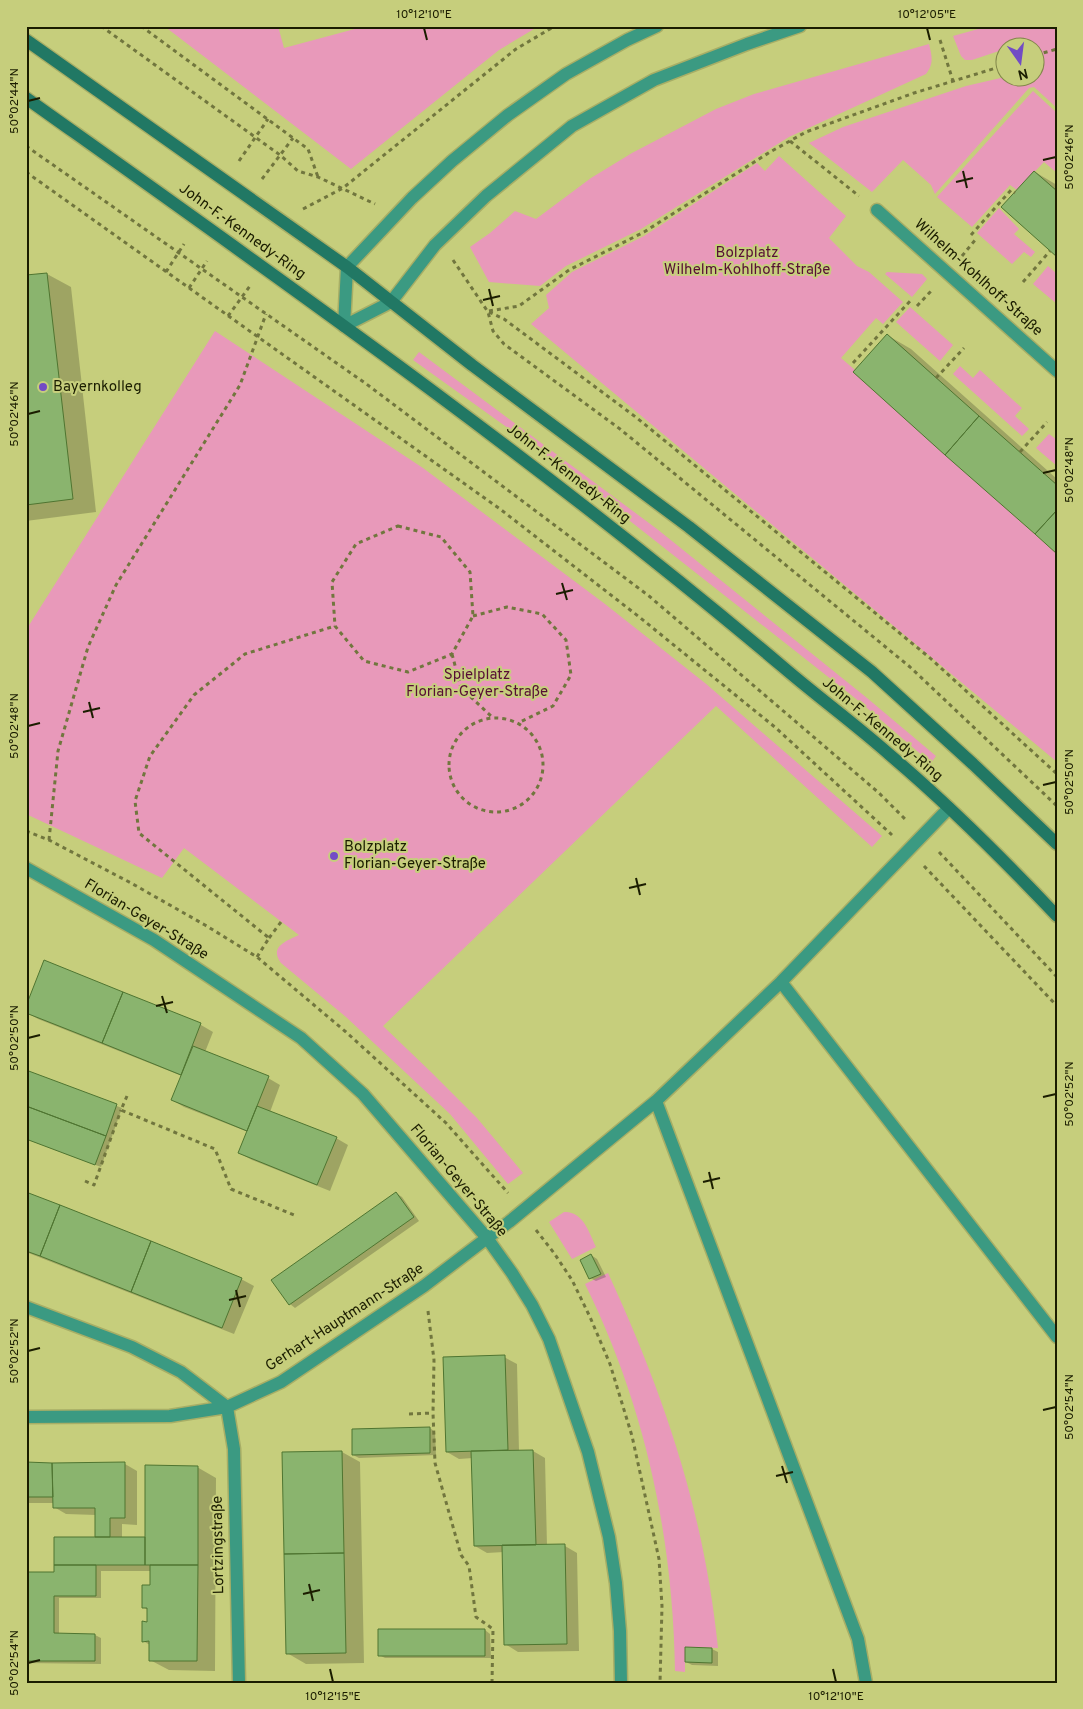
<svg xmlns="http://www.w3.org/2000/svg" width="1083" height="1709" viewBox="0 0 1083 1709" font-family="Overpass,sans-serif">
  <rect width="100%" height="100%" fill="#c6ce7c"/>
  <path fill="#e899ba" d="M 164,26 L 278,26 L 284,48 L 366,26 L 539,26 L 499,50 L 351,169 Z
    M 989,26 L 1057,26 L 1057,108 L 1034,87 L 1029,88 L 935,194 L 931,185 L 903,160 L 872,192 L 809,143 L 843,127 L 966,86 L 1005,77 L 1036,78 L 1036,48 L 1018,47 L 1017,45 L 972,60 L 965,60 L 961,56 L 953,36 Z
    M 929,44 C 932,56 934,64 926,74 L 789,137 L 641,229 L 566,266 L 540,286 L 489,282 L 470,247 L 490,233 L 515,211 L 536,219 L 591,178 L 632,153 L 716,109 L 754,94 Z
    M 1033,91 L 1057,113 L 1057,173 L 1044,162 L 1017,190 L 1010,185 L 972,227 L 937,197 Z
    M 779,156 L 846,216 L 829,238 L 857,266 L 869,272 L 903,302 L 883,324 L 876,318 L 841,358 L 855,370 L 853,372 L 1057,554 L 1057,762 L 531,324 L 549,308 L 546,295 L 572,272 L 644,236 L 757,163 L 765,171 Z
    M 999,208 L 1019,229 L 1014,234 L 1035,252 L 1031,257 L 1024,252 L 1012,264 L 977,233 Z
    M 1048,266 L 1057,274 L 1057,304 L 1033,284 Z
    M 887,272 L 922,274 L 927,279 L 912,297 L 885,274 Z
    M 910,307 L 953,345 L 940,361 L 896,322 Z
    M 215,331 L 423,468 L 605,604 L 705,683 L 882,836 L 872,847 L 716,706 L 383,1026 L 431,1072 L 477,1118 L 523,1173 L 508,1184 L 450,1114 L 346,1017 L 281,963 C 269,947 286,941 299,935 L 184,848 L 162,878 L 26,814 L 26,630 Z
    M 419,352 L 657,529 L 867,698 L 936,756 L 931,763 L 860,702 L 550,458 L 413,360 Z
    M 960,366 L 973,378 L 980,370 L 1022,408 L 1015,416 L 1029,429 L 1022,436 L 953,374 Z
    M 1049,434 L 1057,440 L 1057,466 L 1036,448 Z
    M 564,1212 C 583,1211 589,1232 596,1247 L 572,1259 L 549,1222 Z
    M 608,1273 C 665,1397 704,1512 718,1648 L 685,1647 L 685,1672 L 675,1671 C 673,1537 645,1405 585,1284 Z"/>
  <path fill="#0003" d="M 1035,172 L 1057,185 L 1057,255 Z
    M 47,274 L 71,287 L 96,512 L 26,521 L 26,276 Z
    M 887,335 L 911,349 L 1057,479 L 1057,553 Z
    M 45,962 L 201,1025 L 213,1032 L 205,1052 L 268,1078 L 280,1085 L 270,1112 L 336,1138 L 348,1145 L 330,1191 L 252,1160 L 239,1153 L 248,1132 L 184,1107 L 172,1100 L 182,1076 L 38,1019 L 26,1012 Z
    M 26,1072 L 122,1108 L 101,1167 L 26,1139 Z
    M 396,1193 L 402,1197 L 419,1221 L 295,1308 L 290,1304 Z
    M 26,1194 L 241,1279 L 254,1286 L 234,1334 L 26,1252 Z
    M 591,1255 L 597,1259 L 606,1277 L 596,1281 L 590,1278 Z
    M 504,1357 L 517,1364 L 519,1451 L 533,1451 L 545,1458 L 547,1546 L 565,1546 L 577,1553 L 579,1651 L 518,1652 L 505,1644 L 504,1552 L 487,1553 L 475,1546 L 473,1458 L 459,1459 L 447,1452 Z
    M 430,1428 L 435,1432 L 436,1455 L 359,1458 L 353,1455 Z
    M 342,1452 L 360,1462 L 364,1663 L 306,1664 L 287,1653 Z
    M 26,1463 L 125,1464 L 137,1471 L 137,1525 L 122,1524 L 122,1538 L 145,1538 L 197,1467 L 216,1478 L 215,1671 L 169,1670 L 150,1660 L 150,1645 L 143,1641 L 148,1623 L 148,1610 L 143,1607 L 151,1586 L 151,1571 L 101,1571 L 101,1598 L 59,1598 L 59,1634 L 95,1635 L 101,1638 L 101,1664 L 26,1663 L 26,1573 L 55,1574 L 96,1538 L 96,1515 L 66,1514 L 54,1507 L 54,1503 L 26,1503 Z
    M 485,1630 L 490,1634 L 491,1658 L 385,1658 L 379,1655 Z
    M 712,1649 L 718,1652 L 718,1666 L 692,1665 L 686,1662 Z"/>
  <path fill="#8ab46e" stroke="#4f7531" d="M 1034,171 L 1057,191 L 1057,257 L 1001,207 Z
    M 47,273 L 73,499 L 26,505 L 26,275 Z
    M 887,334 L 979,416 L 945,455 L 853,372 Z
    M 979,416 L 1057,485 L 1057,510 L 1035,534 L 945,455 Z
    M 1057,510 L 1057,554 L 1035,534 Z
    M 44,960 L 123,992 L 102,1043 L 26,1013 L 26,1006 Z
    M 123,992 L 201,1023 L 181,1075 L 102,1043 Z
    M 193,1046 L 269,1076 L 247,1131 L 171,1100 Z
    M 26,1070 L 117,1104 L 106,1136 L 26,1106 Z
    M 26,1106 L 106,1136 L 95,1165 L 26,1139 Z
    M 257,1106 L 337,1137 L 317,1185 L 238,1153 Z
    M 26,1192 L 60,1205 L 40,1256 L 26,1251 Z
    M 396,1192 L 414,1217 L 289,1305 L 271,1280 Z
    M 60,1205 L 151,1241 L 131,1292 L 40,1256 Z
    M 151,1241 L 242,1278 L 222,1328 L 131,1292 Z
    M 591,1254 L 601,1274 L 589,1279 L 580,1260 Z
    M 505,1355 L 508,1450 L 446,1452 L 443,1357 Z
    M 430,1427 L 430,1453 L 352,1455 L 352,1429 Z
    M 533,1450 L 536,1545 L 474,1546 L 471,1451 Z
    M 342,1451 L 344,1553 L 284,1554 L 282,1452 Z
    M 26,1462 L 52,1463 L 53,1497 L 26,1497 Z
    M 125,1462 L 125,1518 L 110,1518 L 110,1537 L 95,1537 L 95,1508 L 53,1508 L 52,1463 Z
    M 145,1465 L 198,1466 L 198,1565 L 145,1565 Z
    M 54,1537 L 145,1537 L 145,1565 L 54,1565 Z
    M 565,1544 L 567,1644 L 504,1645 L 502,1545 Z
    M 344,1553 L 346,1653 L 286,1654 L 284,1554 Z
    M 54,1565 L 96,1565 L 96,1596 L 54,1596 L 54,1633 L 95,1634 L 95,1661 L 26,1661 L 26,1572 L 54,1572 Z
    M 150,1565 L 198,1565 L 197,1661 L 149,1661 L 149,1641 L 142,1642 L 142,1621 L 147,1622 L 147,1608 L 142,1608 L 142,1585 L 150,1585 Z
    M 378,1629 L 485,1629 L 485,1656 L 378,1656 Z
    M 685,1647 L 712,1648 L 712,1663 L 685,1662 Z"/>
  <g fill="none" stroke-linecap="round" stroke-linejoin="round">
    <g stroke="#a7ae66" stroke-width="15">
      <path id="lane" d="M 781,982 L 1057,1337
        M 656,1101 L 858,1639 L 866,1683
        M 487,1238 L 509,1222 L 656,1101 L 781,982 L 949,808"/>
    </g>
    <g stroke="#a7ae66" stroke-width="15">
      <path id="street" d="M 877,210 L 1057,371
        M 344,326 L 391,302 L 435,245 L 486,196 L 572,126 L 654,80 L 747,44 L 800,26
        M 344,326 L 347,267 L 412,198 L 452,161 L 508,115 L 566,74 L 627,40 L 657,26
        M 26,868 L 154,940 L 301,1038 L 363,1094 L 487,1238 L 512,1273 L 532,1305 L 549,1339 L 588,1452 L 609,1537 L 616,1583 L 620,1631 L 621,1683
        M 26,1307 L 132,1347 L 181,1372 L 227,1407
        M 227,1407 L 234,1449 L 239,1683
        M 26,1417 L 170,1416 L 227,1407 L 281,1382 L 424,1286 L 487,1238"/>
    </g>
    <g stroke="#a7ae66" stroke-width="15">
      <path id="secondary" d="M 26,40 L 347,267 L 472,365 L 689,527 L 872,672 L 973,764 L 1057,844
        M 26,98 C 283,281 542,463 783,667 C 818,697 855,724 890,755 C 949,805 1004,860 1057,916"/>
    </g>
    <path stroke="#71763e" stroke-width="3" stroke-dasharray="4 4" stroke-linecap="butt" d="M 101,26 L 280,155 L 298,171 L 318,177 L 375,204
      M 141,26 L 308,149 L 318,177
      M 940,40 L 953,81
      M 1036,55 L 1057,49
      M 790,141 L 859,196
      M 26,146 L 365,383 L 649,596 L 788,715 L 879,793 L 906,820
      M 239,161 L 268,119
      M 26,172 L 500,509 L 638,616 L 776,728 L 892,835
      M 262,179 L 293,138
      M 303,209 L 343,188 L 516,49 L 555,26
      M 971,235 L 1011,190 L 1015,193
      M 962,256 L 976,239
      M 453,260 L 488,312 L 493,331 L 504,344 L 620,429 L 910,667 L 1057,806
      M 166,272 L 184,244
      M 1023,282 L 1050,251
      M 189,288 L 207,261
      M 917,306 L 932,290
      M 489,311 L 519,306 L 569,270 L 644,232 L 770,152 L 806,132 L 914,93 L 1006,65
      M 489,312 L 504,319 L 637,418 L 930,658 L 1057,774
      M 228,316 L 250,286
      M 853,363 L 911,300
      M 936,378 L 964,348
      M 1020,452 L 1047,422
      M 398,526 L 441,537 L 470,572 L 473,616 L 452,654 L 408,672 L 364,661 L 335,626 L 332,582 L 356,544 Z
      M 473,616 L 507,607 L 542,614 L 566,640 L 571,675 L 553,706 L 520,722
      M 452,654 L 461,688 L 491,716
      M449 765a47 47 0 1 1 94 0a47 47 0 1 1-94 0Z
      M 26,831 L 49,840 L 131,883 L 205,925 L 257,957 L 346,1032 L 446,1123 L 508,1193
      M 49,840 L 58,751 L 88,647 L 116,585 L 240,385 L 266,314
      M 939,852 L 1057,977
      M 924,866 L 1057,1006
      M 269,938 L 281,922
      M 257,957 L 269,938 L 139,833 L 135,801 L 150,756 L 194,695 L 245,654 L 335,626
      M 127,1096 L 121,1110 L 215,1149 L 231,1189 L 294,1215
      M 85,1181 L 94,1185 L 121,1110
      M 536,1230 L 554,1253 L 572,1280 L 590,1317 L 610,1364 L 632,1436 L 659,1559 L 662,1606 L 660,1683
      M 428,1311 L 434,1360 L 433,1413 L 435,1463 L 461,1555 L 469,1566 L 476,1617 L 493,1629 L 492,1683
      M 409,1414 L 433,1413"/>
    <use href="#lane" stroke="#3b9a82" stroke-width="12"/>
    <use href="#street" stroke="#3b9a82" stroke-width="12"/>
    <use href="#secondary" stroke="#217864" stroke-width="12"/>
  </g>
  <path fill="none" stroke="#1b1d00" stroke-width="2" d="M 424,28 L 427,40M 927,28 L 930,40M 28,101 L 40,98M 1043,160 L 1056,157M 963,171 L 967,188M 956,182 L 973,178M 489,289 L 493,306M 483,300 L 500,296M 28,414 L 40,411M 1043,473 L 1056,470M 562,583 L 567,600M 556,594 L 573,590M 89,702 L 93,718M 83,712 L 100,708M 28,726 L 40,723M 1043,785 L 1056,782M 636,878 L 640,895M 629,888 L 646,884M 162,996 L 167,1013M 156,1006 L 173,1002M 28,1038 L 40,1035M 1043,1097 L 1056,1094M 709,1172 L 713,1189M 703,1182 L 720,1178M 236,1290 L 240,1307M 229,1300 L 246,1296M 28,1351 L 40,1348M 1043,1410 L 1056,1407M 782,1466 L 787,1483M 776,1476 L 793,1472M 309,1584 L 313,1601M 303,1594 L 320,1590M 28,1663 L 40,1660M 330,1669 L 333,1682M 833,1669 L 836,1682"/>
  <g fill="#724cc5" stroke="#c6ce7c" stroke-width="2">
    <circle cx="43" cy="387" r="5"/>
    <circle cx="334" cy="856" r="5"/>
  </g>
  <g text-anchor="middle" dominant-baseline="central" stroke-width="4" stroke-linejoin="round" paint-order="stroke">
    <g font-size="15" fill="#1b1d00" stroke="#c6ce7c">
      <text transform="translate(242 232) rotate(36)">John-F.-Kennedy-Ring</text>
      <text transform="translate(978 278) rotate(42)">Wilhelm-Kohlhoff-Straße</text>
      <text transform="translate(568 474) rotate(38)">John-F.-Kennedy-Ring</text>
      <text transform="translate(882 730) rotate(40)">John-F.-Kennedy-Ring</text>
      <text transform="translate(146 920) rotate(31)">Florian-Geyer-Straße</text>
      <text transform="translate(458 1181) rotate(50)">Florian-Geyer-Straße</text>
      <text transform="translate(345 1318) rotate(-33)">Gerhart-Hauptmann-Straße</text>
      <text transform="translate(219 1545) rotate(-91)">Lortzingstraße</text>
    </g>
    <g font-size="15" fill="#570e35" stroke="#c6ce7c">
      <text x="747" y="253">Bolzplatz<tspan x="747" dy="17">Wilhelm-Kohlhoff-Straße</tspan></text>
      <text x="477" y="675">Spielplatz<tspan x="477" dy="17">Florian-Geyer-Straße</tspan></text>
    </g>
    <g font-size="15" fill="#1b1d00" stroke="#c6ce7c" text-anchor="start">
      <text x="53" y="387">Bayernkolleg</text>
      <text x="344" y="847">Bolzplatz<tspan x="344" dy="17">Florian-Geyer-Straße</tspan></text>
    </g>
  </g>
  <rect width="1083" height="1709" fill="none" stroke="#c6ce7c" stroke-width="55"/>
  <g transform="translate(1020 62) rotate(166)"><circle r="24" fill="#c6ce7c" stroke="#82874a"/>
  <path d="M0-4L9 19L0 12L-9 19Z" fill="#724cc5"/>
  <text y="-8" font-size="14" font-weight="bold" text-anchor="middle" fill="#1b1d00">N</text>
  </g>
  <rect x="28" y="28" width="1028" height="1654" fill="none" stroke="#1b1d00" stroke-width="2"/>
  <g font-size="12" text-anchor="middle" fill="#1b1d00">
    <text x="424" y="18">10°12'10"E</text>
    <text x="927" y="18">10°12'05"E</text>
    <text transform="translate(14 101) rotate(-90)" y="4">50°02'44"N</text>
    <text transform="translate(1069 157) rotate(-90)" y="4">50°02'46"N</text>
    <text transform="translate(14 414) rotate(-90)" y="4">50°02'46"N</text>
    <text transform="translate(1069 470) rotate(-90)" y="4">50°02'48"N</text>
    <text transform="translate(14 726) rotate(-90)" y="4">50°02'48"N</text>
    <text transform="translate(1069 782) rotate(-90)" y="4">50°02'50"N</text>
    <text transform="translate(14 1038) rotate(-90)" y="4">50°02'50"N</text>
    <text transform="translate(1069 1094) rotate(-90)" y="4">50°02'52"N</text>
    <text transform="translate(14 1351) rotate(-90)" y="4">50°02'52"N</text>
    <text transform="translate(1069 1407) rotate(-90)" y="4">50°02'54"N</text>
    <text transform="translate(14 1663) rotate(-90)" y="4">50°02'54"N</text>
    <text x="333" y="1700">10°12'15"E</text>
    <text x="836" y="1700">10°12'10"E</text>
  </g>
</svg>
